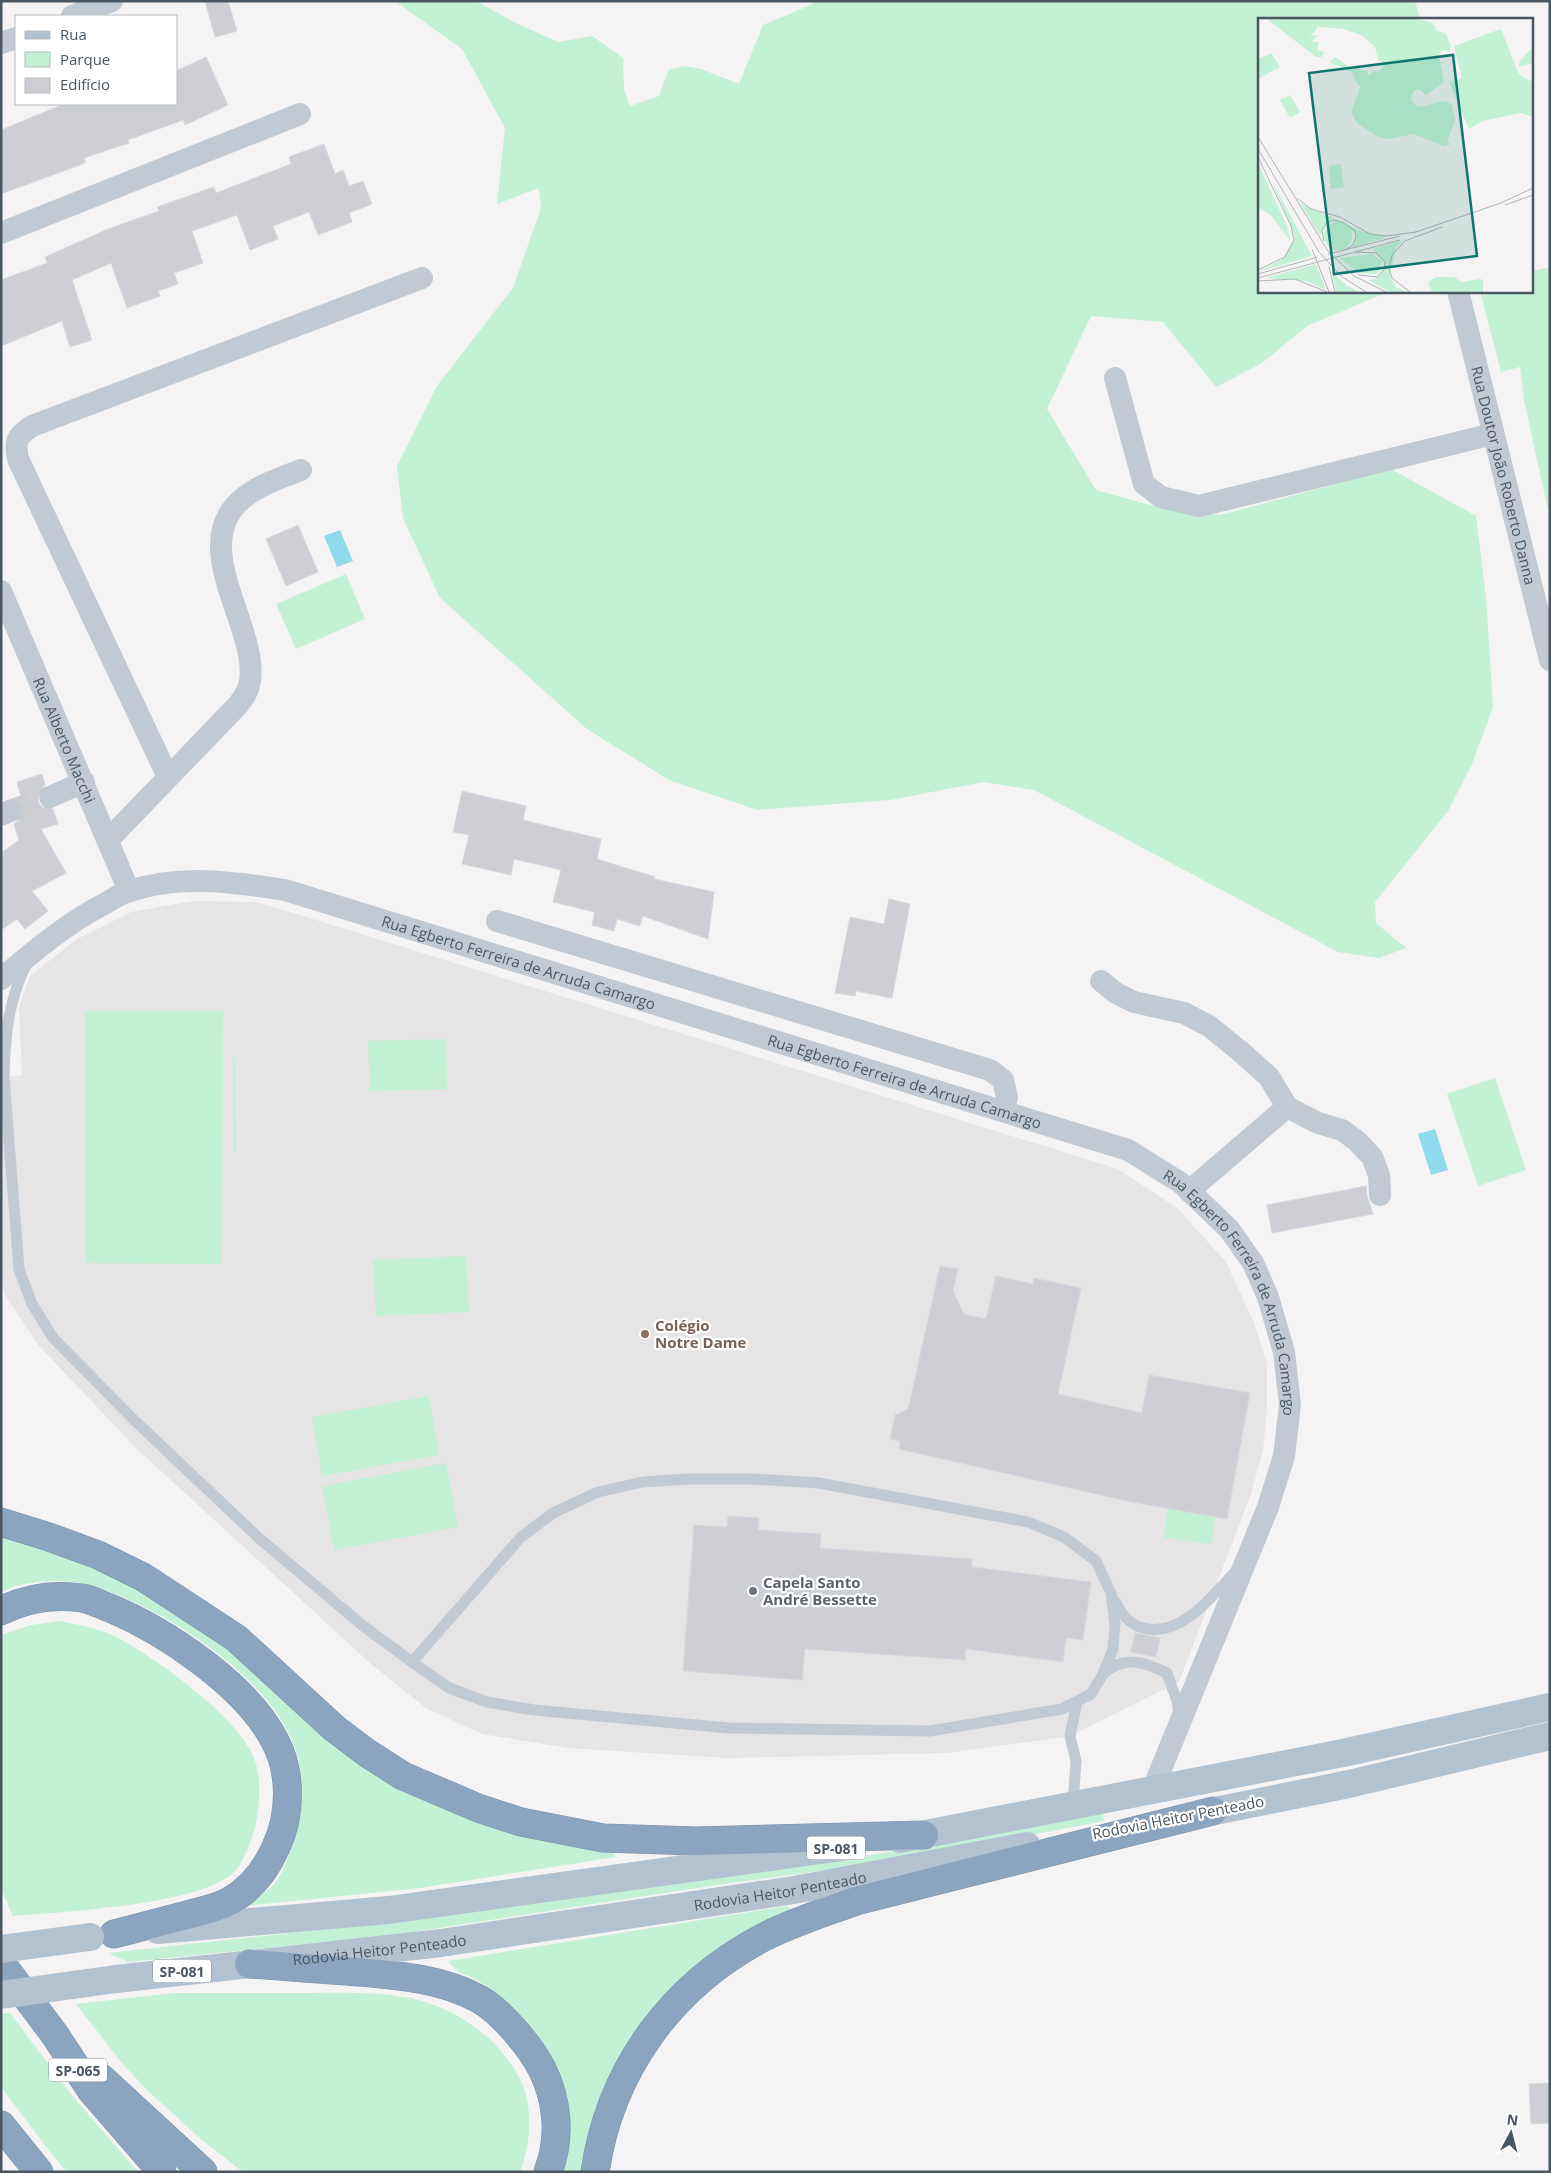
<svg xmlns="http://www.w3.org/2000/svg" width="1551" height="2173" viewBox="0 0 1551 2173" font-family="'Open Sans',sans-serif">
  <rect width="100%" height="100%" fill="#f5f3f3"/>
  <path fill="#e6e4e5" d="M 193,901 L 256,902 L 310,918 L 1118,1169 L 1177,1208 L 1226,1262 L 1254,1323 L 1267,1364 L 1267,1407 L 1263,1450 L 1251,1494 L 1179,1682 L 1070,1736 L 947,1753 L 727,1758 L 568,1748 L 482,1734 L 426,1708 L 371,1664 L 137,1449 L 39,1346 L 5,1295 L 1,1275 L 1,1078 L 22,1075 L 19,1008 L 30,976 L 77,939 L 131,912 Z"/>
  <path fill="#c3f1d5" d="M 395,1 L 476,1 L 516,23 L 558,42 L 592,36 L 623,58 L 624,90 L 630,106 L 659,96 L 669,69 L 686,66 L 701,69 L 739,84 L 763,25 L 813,4 L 810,1 L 1415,1 L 1420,19 L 1260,19 L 1260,291 L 1390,291 L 1307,326 L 1262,363 L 1216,387 L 1163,322 L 1091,316 L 1047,409 L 1096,490 L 1157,507 L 1221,515 L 1391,469 L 1476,516 L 1486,597 L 1493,707 L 1472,764 L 1448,811 L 1375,902 L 1376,923 L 1406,948 L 1379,958 L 1338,952 L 1034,790 L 984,782 L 890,800 L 757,810 L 669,780 L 587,729 L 440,598 L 403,518 L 397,466 L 437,386 L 513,288 L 541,208 L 539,188 L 497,204 L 505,128 L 462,49 Z
    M 1550,267 L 1550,519 L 1524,400 L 1520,367 L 1501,372 L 1480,291 L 1532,291 L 1532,271 Z
    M 346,574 L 365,619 L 296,649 L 276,604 Z
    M 85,1011 L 223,1011 L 222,1264 L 85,1263 Z
    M 446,1039 L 447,1089 L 370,1091 L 368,1041 Z
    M 233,1057 L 235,1057 L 236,1151 L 233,1150 Z
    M 1495,1078 L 1526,1170 L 1478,1186 L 1447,1094 Z
    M 466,1256 L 469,1312 L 376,1316 L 373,1260 Z
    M 429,1396 L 439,1455 L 322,1476 L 312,1417 Z
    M 1179,1408 L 1227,1413 L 1212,1544 L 1164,1538 Z
    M 446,1463 L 458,1527 L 334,1550 L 322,1486 Z
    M 1,1535 L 38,1546 L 85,1564 L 159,1600 L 203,1628 L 239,1658 L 343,1750 L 610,1848 L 616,1857 L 420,1888 L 244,1906 C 254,1899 268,1892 275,1883 C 282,1874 287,1861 291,1849 C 308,1805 307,1759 280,1718 C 245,1664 165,1611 105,1590 C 98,1587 90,1584 83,1583 C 57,1579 25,1580 1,1592 Z
    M 61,1621 C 77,1625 97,1628 112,1635 C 151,1654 242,1719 255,1761 C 261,1780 260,1797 257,1817 C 255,1832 245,1861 234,1872 C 201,1905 61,1912 13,1916 L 1,1889 L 1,1635 L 31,1625 Z
    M 1103,1813 L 1104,1821 L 948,1851 L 870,1864 L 710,1886 L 393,1935 L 128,1962 L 108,1953 L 391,1922 L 711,1875 L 870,1855 L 949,1842 Z
    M 787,1906 L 795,1914 L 693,1971 L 583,2172 L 563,2172 C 584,2106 553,2038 501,1997 C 494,1991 486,1986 479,1981 C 464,1972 460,1977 448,1961 Z
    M 174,1993 C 217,1993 259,1993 302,1993 C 343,1993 396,1990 434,2005 C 466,2017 494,2038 513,2067 C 534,2098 533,2137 520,2172 L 243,2172 L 202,2140 L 147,2090 L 121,2062 L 76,2004 Z
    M 10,2013 L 70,2093 L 138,2172 L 67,2172 L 47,2148 L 1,2087 L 1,2014 Z"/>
  <path fill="#90daee" d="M 340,530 L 353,561 L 337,567 L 324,536 Z
    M 1435,1129 L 1448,1170 L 1431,1175 L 1418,1134 Z"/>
  <path fill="#cdcfd5" stroke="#d7d9de" d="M 205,1 L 228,1 L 237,31 L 215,37 Z
    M 206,57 L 228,105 L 185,125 L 183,120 L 128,140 L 129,143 L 84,158 L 85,163 L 1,194 L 1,130 L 64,104 L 176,104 L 176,71 Z
    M 324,144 L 335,174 L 343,170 L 349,186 L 363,181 L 372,204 L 349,213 L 352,222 L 318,235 L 309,212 L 273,226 L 278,239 L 250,250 L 237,215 L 192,231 L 203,263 L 174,273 L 178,284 L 158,291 L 160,296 L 127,308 L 111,263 L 72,280 L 92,340 L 70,347 L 62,321 L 1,346 L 1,280 L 47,263 L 45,257 L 108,229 L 159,211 L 157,207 L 214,187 L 216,193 L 291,164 L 289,157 Z
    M 298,525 L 318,572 L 286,586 L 266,539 Z
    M 42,774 L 45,785 L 39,790 L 38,802 L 43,808 L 53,809 L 58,824 L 41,829 L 66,873 L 32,891 L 48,911 L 25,929 L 17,919 L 1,930 L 1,853 L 19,840 L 14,824 L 20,819 L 23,813 L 22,806 L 18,801 L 22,800 L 17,782 Z
    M 462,791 L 526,806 L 523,820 L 601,839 L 597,859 L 655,877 L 654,879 L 714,892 L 708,939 L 643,916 L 640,926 L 617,919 L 614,931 L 592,925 L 595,912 L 553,902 L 561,870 L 514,859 L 511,875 L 462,864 L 469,835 L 453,832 Z
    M 889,899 L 910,904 L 892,998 L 856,991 L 855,996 L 835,993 L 850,917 L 884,924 Z
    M 1366,1186 L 1367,1196 L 1373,1214 L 1272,1233 L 1267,1205 Z
    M 940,1266 L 958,1269 L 953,1291 L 964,1314 L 986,1319 L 996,1276 L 1033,1284 L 1034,1278 L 1081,1288 L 1058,1394 L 1142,1413 L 1149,1375 L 1250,1393 L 1227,1519 L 1127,1501 L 899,1449 L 900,1441 L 890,1439 L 895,1415 L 908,1409 Z
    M 728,1516 L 759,1518 L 758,1530 L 821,1534 L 820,1548 L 972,1559 L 972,1567 L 1091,1582 L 1083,1640 L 1066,1638 L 1063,1662 L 966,1649 L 965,1660 L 805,1649 L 802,1680 L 683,1671 L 694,1525 L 727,1527 Z
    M 1135,1633 L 1160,1638 L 1156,1657 L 1131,1652 Z
    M 1550,2083 L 1550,2123 L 1531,2124 L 1529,2084 Z"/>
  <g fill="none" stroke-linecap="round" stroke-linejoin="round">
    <path stroke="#caccce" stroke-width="22" stroke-dasharray="22 11" stroke-linecap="butt" d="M 10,811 L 50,797"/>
    <g stroke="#7690ad" stroke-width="29">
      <path id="highway" d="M 1,1522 L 49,1537 L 98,1555 L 143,1577 L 236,1638 L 334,1728 L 367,1753 L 403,1776 L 478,1808 L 521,1822 L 603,1838 L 696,1841 L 924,1835
        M 1,1611 C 26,1598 54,1594 82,1598 C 91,1599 101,1605 110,1608 C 167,1632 247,1686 275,1741 C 292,1773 291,1815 276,1847 C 266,1870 252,1888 230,1901 C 218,1908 201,1911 187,1915 C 163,1921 138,1928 114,1934
        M 1,1963 L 55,2035 L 91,2090 L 162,2172
        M 249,1964 C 281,1966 314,1969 347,1971 C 392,1975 438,1977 479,1999 C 502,2012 530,2046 542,2069 C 558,2101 561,2138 548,2172
        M 101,2078 L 203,2172
        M 1,2125 L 39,2172
        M 595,2172 C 610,2069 672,1985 764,1937 C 793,1922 825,1912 856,1901 L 1213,1811"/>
    </g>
    <path stroke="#c1cad2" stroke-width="11" d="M 1,1074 L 4,1078 C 5,1036 8,1002 26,965
      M 4,1078 L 19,1269 L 32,1304 L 54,1339 L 134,1420 L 260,1539 L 362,1625 L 412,1662 L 449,1688 L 487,1702 L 534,1710 L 729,1728 L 930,1731 L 1062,1709 L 1091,1694 L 1103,1674 L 1113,1649 L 1115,1624 L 1111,1593 L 1096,1561 L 1064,1537 L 1028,1522 L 819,1483 L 753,1479 L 688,1479 L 643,1482 L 598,1492 L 553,1513 L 521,1537 L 412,1662
      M 1115,1601 C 1123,1616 1130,1626 1148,1629 C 1184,1634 1212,1596 1234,1573
      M 1104,1673 C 1125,1655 1144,1662 1167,1673 L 1177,1701 L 1179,1715
      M 1073,1805 L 1076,1761 L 1070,1736 L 1077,1702"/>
    <g stroke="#c1cad2" stroke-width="22">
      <path d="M 72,16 L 112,1"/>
      <path d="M 1,43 L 16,38"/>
      <path d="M 1,233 L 300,114"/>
      <path id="s1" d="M 1458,291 L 1550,660"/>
      <path d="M 1115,378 L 1144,484 L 1161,497 L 1199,506 L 1493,434"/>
      <path id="s2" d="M 1,591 L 129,891"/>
      <path d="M 168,777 L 18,459 C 14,441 17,436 32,426 L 422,278"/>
      <path d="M 50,797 L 84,782"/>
      <path d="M 1,815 L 10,811"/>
      <path d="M 109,839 L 238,705 C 243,698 249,691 250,681 C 258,626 187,546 242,499 C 258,485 281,478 301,470"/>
      <path d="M 497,921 L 990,1070 L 1003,1080 L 1007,1098 L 1003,1111"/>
      <path id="s3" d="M 1,979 C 34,951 67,923 106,903 C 113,899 121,893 130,891 C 180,874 234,882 285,890 L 1128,1150 L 1181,1183 L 1229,1229 L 1253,1263 L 1268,1297 L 1284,1352 L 1290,1405 L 1284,1456 L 1268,1507 L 1152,1791"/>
      <path d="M 1101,981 L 1116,993 L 1134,1002 L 1184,1013 L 1209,1026 L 1240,1051 L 1269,1077 L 1287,1107 L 1318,1123 L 1342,1130 L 1357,1141 L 1372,1157 L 1379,1175 L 1380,1195"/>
      <path d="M 1189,1191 L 1287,1107"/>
    </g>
    <g stroke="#b3c2d1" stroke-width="28">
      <path d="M 1190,1816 L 1349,1784 L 1550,1736"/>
      <path d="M 900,1839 L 1343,1753 L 1550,1707"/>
      <path d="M 158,1930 L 389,1910 L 842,1847"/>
      <path id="s4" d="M 116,1979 L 441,1943 L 794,1890 L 1027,1846"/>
    </g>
    <use href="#highway" stroke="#8ba5c1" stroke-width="28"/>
    <path stroke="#b3c2d1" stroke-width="28" d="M 1,1949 L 90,1937
      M 1,1995 L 116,1979"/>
  </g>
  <circle fill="#8d6e63" stroke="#fff" stroke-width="2" cx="645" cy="1334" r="5"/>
  <circle fill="#6b7280" stroke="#fff" stroke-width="2" cx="753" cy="1591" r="5"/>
  <g text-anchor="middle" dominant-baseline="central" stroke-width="4.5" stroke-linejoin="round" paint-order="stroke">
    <g fill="#fff" stroke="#808990" stroke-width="1">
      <rect x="807" y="1836.5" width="58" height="23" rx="4"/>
      <rect x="153" y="1959.5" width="58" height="23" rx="4"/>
      <rect x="49" y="2058.5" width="58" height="23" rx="4"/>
    </g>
    <g font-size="14" font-weight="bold" fill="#4a5661">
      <text x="836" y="1848">SP-081</text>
      <text x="182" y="1971">SP-081</text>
      <text x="78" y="2070">SP-065</text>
    </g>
    <g font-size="15" fill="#4a5661" stroke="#fff">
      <text stroke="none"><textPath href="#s1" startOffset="190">Rua Doutor João Roberto Danna</textPath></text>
      <text stroke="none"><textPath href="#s2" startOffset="162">Rua Alberto Macchi</textPath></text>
      <text stroke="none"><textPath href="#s3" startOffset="558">Rua Egberto Ferreira de Arruda Camargo</textPath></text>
      <text stroke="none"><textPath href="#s3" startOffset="962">Rua Egberto Ferreira de Arruda Camargo</textPath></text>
      <text stroke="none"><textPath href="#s3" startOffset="1382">Rua Egberto Ferreira de Arruda Camargo</textPath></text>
      <text transform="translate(1178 1817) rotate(-11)">Rodovia Heitor Penteado</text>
      <text stroke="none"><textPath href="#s4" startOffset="670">Rodovia Heitor Penteado</textPath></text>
      <text stroke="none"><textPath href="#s4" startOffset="265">Rodovia Heitor Penteado</textPath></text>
    </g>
    <g font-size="15" font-weight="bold" fill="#785e54" stroke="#fff" text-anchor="start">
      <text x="655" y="1325">Colégio<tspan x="655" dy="17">Notre Dame</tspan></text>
    </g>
    <g font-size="15" font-weight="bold" fill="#5b616d" stroke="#fff" text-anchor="start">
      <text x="763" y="1582">Capela Santo<tspan x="763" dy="17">André Bessette</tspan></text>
    </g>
  </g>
  <g transform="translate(1258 18)">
    <rect width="275" height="275" fill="#f5f3f3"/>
    <path d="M 9,1 L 160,1 L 175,5 L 179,13 L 188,15 L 193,29 L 192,33 L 184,32 L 181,36 L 186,64 L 168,77 L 162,72 L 156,72 L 153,81 L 158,88 L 164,89 L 185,83 L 194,86 L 197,103 L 189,123 L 192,127 L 186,128 L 156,116 L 130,121 L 122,120 L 99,105 L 93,94 L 103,67 L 100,68 L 94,54 L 71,44 L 77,39 L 90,48 L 109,53 L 111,58 L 115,53 L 121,54 L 126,46 L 120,42 L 117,29 L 105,18 L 86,11 L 59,9 L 56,15 L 51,16 L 59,18 L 54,24 L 61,24 L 59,32 L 66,34 L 64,39 L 58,39 ZM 243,11 L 261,57 L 275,64 L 275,99 L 263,95 L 224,103 L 211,111 L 191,64 L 204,60 L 196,28 ZM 275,29 L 275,45 L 261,49 L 261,44 ZM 13,35 L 22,49 L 0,61 L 0,41 ZM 32,77 L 42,94 L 32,100 L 22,82 ZM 0,145 L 28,206 L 33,224 L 13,197 L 0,190 ZM 83,146 L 86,169 L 73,171 L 71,148 ZM 15,165 L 54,238 L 0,254 L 24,242 L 37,220 ZM 42,185 L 103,213 L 129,219 L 95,229 L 99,216 L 73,201 L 62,217 ZM66 218a14 14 0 1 1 28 0a14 14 0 1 1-28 0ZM 146,222 L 138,229 L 132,259 L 138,269 L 149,274 L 132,274 L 110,262 L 118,261 L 128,246 L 115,231 ZM 114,236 L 124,243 L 120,256 L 101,255 L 81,240 ZM 58,246 L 68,272 L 48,263 L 8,260 ZM 74,254 L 88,267 L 101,274 L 78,274 ZM 178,259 L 196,259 L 204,264 L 222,261 L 225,262 L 225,274 L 174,274 L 170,264 Z" fill="#c3f1d5"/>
    <path fill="none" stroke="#b1b4b9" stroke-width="1" d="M 0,119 L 70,233 L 96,258 L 128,274M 0,131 L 61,234 L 83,258 L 108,274M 39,180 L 53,191 L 82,199 L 112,216 L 128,218 L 158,214M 247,187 L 275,177M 155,215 L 243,185 L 275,170M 66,223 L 64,213 L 68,205 L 77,202 L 86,205 L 97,213 L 98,219 L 94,228 L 84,233M 54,231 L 71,274M 97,234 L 118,235 L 127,244 L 126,252 L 119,259 L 100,257M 70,236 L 142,218M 71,249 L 77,274M 0,252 L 27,239 L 36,222 L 33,208 L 1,141M 0,256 L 60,239M 0,260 L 142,222M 0,263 L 37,261 L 69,274M 152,274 L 134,260 L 131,251 L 134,237 L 147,223 L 184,209"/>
    <path fill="#0f766e" fill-opacity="0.15" stroke="#0f766e" stroke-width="2.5" d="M 195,37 L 219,238 L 76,256 L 51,55 Z"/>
    <rect width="275" height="275" fill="none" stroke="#4a5661" stroke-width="2.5"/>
  </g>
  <rect width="1551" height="2173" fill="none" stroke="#4a5661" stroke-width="5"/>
  <rect x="15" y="15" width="162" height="90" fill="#ffffff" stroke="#b7bbc0"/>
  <rect x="25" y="31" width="25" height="8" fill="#b3c2d1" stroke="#b7bbc0"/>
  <text x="60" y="40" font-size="15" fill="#4a5661">Rua</text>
  <rect x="25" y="52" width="25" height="15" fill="#c3f1d5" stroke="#b7bbc0"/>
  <text x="60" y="65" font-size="15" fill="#4a5661">Parque</text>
  <rect x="25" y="78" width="25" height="15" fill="#cdcfd5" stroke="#b7bbc0"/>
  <text x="60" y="90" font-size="15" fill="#4a5661">Edifício</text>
  <g transform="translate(1511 2133) rotate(7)" stroke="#ffffff" stroke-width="4" paint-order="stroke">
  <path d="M0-4L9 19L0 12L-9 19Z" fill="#4a5661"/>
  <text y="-8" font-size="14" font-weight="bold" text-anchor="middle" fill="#4a5661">N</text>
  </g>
</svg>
